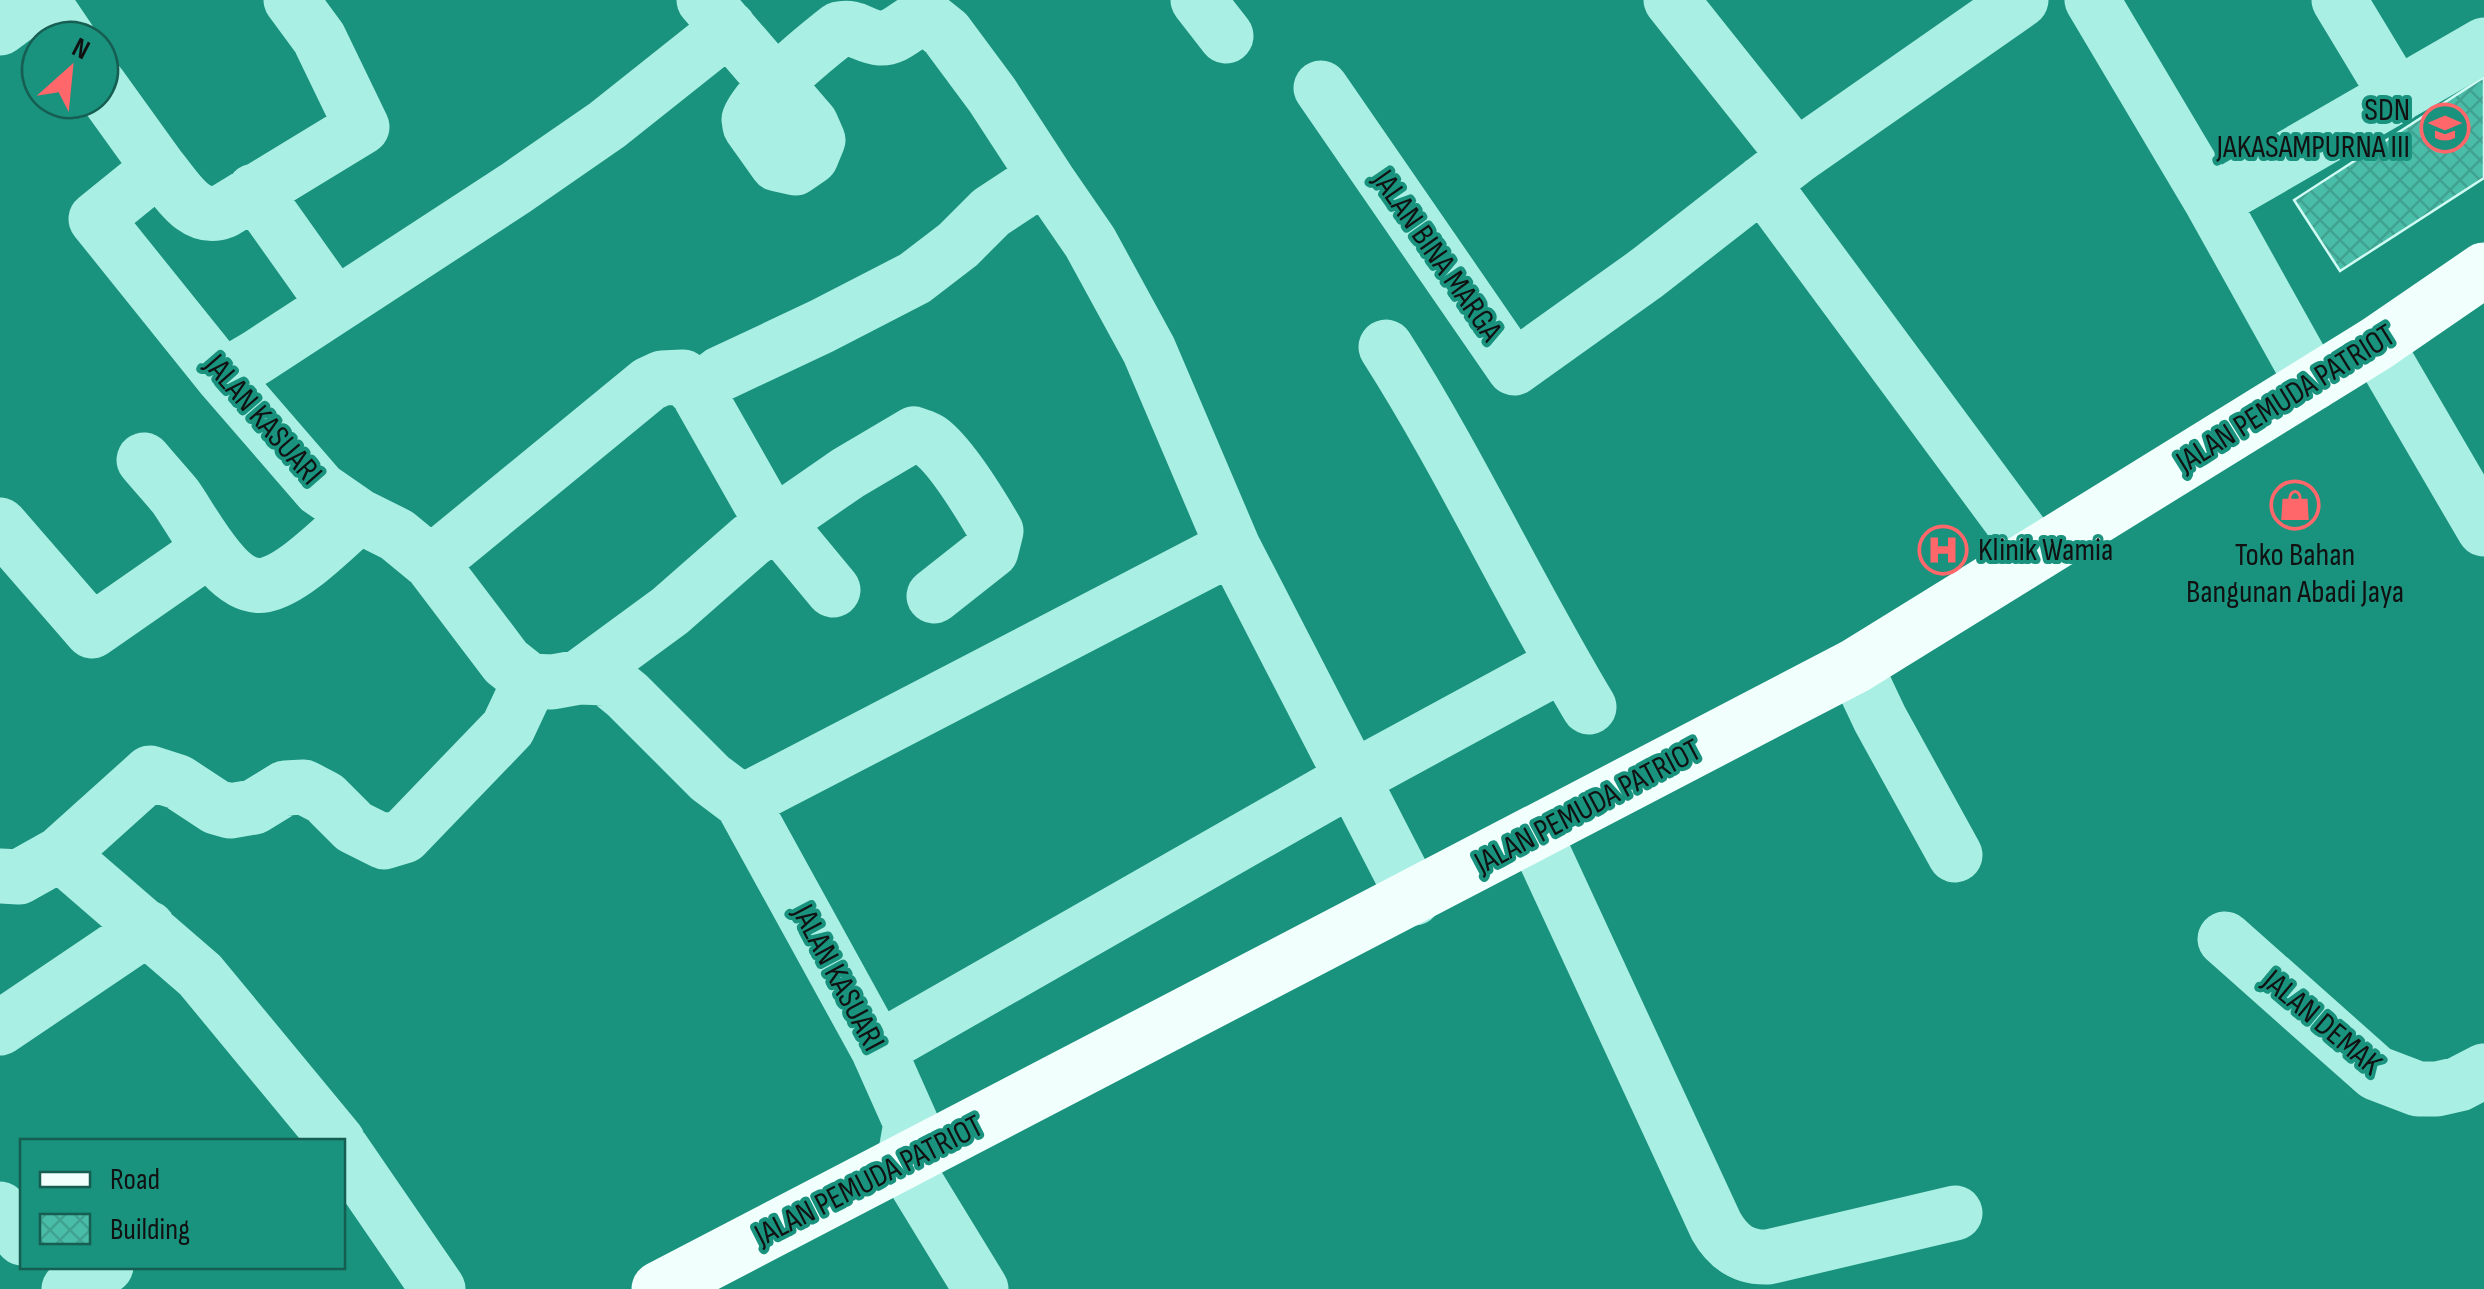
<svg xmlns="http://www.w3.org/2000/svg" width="2484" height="1289" viewBox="0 0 2484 1289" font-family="'Sofia Sans Condensed',sans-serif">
  <defs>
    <pattern id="building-cross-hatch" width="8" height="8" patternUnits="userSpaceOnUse" patternTransform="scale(2.5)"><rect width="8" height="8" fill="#4abda8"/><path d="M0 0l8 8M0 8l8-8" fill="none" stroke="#40a190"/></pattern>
  </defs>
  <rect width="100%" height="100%" fill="#19927e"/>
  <path fill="url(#building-cross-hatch)" stroke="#cffbf3" stroke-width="2.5" d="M 2484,77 L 2484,178 L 2340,271 L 2294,200 Z"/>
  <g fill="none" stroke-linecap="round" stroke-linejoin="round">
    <path stroke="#a9efe3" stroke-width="55" d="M 42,0 L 69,40
      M 704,0 L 811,124 L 818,140 L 811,157 L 795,168 L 777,164 L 750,126 L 749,119 C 759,93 816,47 839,29 C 855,25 864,37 880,38 C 898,39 910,20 926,17 L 946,33 L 992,95 L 1048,181
      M 1198,0 L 1226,36
      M 1671,0 L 1796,157
      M 2092,0 L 2212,202 L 2313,383
      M 2339,0 L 2397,96
      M 0,28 L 38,0
      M 100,86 L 159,168 L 96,219 L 223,377 L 320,489 L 359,516 L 397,535 L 431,563 L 506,662 L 530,681 L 552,682 L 580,677 L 606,678 L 627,695 L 710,778 L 742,802 L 878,1049 L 911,1123 L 904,1163 L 981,1289
      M 1321,88 L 1514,368 L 1647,273 L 1796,157 L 2021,0
      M 159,168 C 176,188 194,223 224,211 L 362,127 L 319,38 L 291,0
      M 1762,183 L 2036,554
      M 254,191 L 335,305
      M 2212,202 L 2484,45
      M 2376,344 L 2484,529
      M 1386,347 C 1460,463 1518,589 1589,707
      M 223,377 L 257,357 L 516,188 L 607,125 L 729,28
      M 697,391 L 760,502 L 833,590
      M 144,460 C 154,472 165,484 175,496 C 194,522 227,592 265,585 C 295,579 336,535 359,516
      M 0,525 L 92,631 L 210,549
      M 431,563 L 649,384 L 662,378 L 683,377 L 697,391 L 720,374 L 822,326 L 915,278 L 958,245 L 991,212 L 1029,187 L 1048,181 L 1090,242 L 1149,350 L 1233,547 L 1414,898
      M 1855,666 L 1880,719 L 1955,855
      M 580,677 L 670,611 L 751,540 L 848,473 L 914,434 C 919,436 924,437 929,440 C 951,455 982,507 996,531 L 991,551 L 934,596
      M 742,802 L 1233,547
      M 1535,835 L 1716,1226 C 1728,1247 1743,1258 1768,1257 L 1955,1213
      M 0,876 L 19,877 L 60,854
      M 2225,939 L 2376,1073 L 2418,1089 L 2437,1089 L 2459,1084 L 2484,1071
      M 0,1028 L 148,928
      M 878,1049 L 1353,778 L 1563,664
      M 338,1142 L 200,975 L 60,854 L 150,773 L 178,782 L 216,807 L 230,811 L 254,807 L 285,788 L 304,787 L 325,798 L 354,827 L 384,842 L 404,836 L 508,728 L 530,681
      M 342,1149 L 438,1289
      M 0,1209 L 22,1238
      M 69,1289 L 106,1266"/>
    <path stroke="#f1fffd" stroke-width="55" d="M 659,1289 L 1855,666 L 2376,344 L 2484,270"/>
  </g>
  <defs>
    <g id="school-ring" transform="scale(2.5)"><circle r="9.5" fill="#19927e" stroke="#ff676a" stroke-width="1.5"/><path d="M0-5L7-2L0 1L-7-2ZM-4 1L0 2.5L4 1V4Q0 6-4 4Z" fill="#ff676a"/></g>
    <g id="shop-ring" transform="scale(2.5)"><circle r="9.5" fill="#19927e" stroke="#ff676a" stroke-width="1.5"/><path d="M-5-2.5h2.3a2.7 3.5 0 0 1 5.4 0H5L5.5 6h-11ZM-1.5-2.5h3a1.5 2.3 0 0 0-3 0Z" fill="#ff676a"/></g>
    <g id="hospital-ring" transform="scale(2.5)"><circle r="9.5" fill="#19927e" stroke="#ff676a" stroke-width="1.5"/><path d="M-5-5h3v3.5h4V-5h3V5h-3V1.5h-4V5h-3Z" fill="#ff676a"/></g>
  </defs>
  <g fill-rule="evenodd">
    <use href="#school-ring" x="2445" y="128"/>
    <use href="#shop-ring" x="2295" y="505"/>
    <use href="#hospital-ring" x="1943" y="550"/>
  </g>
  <g text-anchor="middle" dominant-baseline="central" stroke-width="8" stroke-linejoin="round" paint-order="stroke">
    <g font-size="32" fill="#111" stroke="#19927e" text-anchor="end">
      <text x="2410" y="110">SDN<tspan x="2410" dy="37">JAKASAMPURNA III</tspan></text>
      <text x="1978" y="550" text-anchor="start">Klinik Wamia</text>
      <text x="2295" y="555" text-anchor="middle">Toko Bahan<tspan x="2295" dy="37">Bangunan Abadi Jaya</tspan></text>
    </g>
    <g font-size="32" fill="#111" stroke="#19927e">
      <text transform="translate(1437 256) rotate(55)">JALAN BINA MARGA</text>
      <text transform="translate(2286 399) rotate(-32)">JALAN PEMUDA PATRIOT</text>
      <text transform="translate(263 420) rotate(49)">JALAN KASUARI</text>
      <text transform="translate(1588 807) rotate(-28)">JALAN PEMUDA PATRIOT</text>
      <text transform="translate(838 978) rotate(62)">JALAN KASUARI</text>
      <text transform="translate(2322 1023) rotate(40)">JALAN DEMAK</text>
      <text transform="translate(869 1181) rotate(-27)">JALAN PEMUDA PATRIOT</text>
    </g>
  </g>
  <rect x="20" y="1139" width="325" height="130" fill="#19927e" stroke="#165e52" stroke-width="2.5"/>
  <rect x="40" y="1172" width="50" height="15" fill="#f1fffd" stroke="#165e52" stroke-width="2.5"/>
  <text x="110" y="1189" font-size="30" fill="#111111">Road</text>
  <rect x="40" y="1214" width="50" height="30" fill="url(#building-cross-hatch)" stroke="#165e52" stroke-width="2.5"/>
  <text x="110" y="1239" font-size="30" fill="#111111">Building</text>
  <g transform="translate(70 70) rotate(27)"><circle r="48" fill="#19927e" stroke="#165e52" stroke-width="2.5"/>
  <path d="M0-8L18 38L0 25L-18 38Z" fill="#ff676a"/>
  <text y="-15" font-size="28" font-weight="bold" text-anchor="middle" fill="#111111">N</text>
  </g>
</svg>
